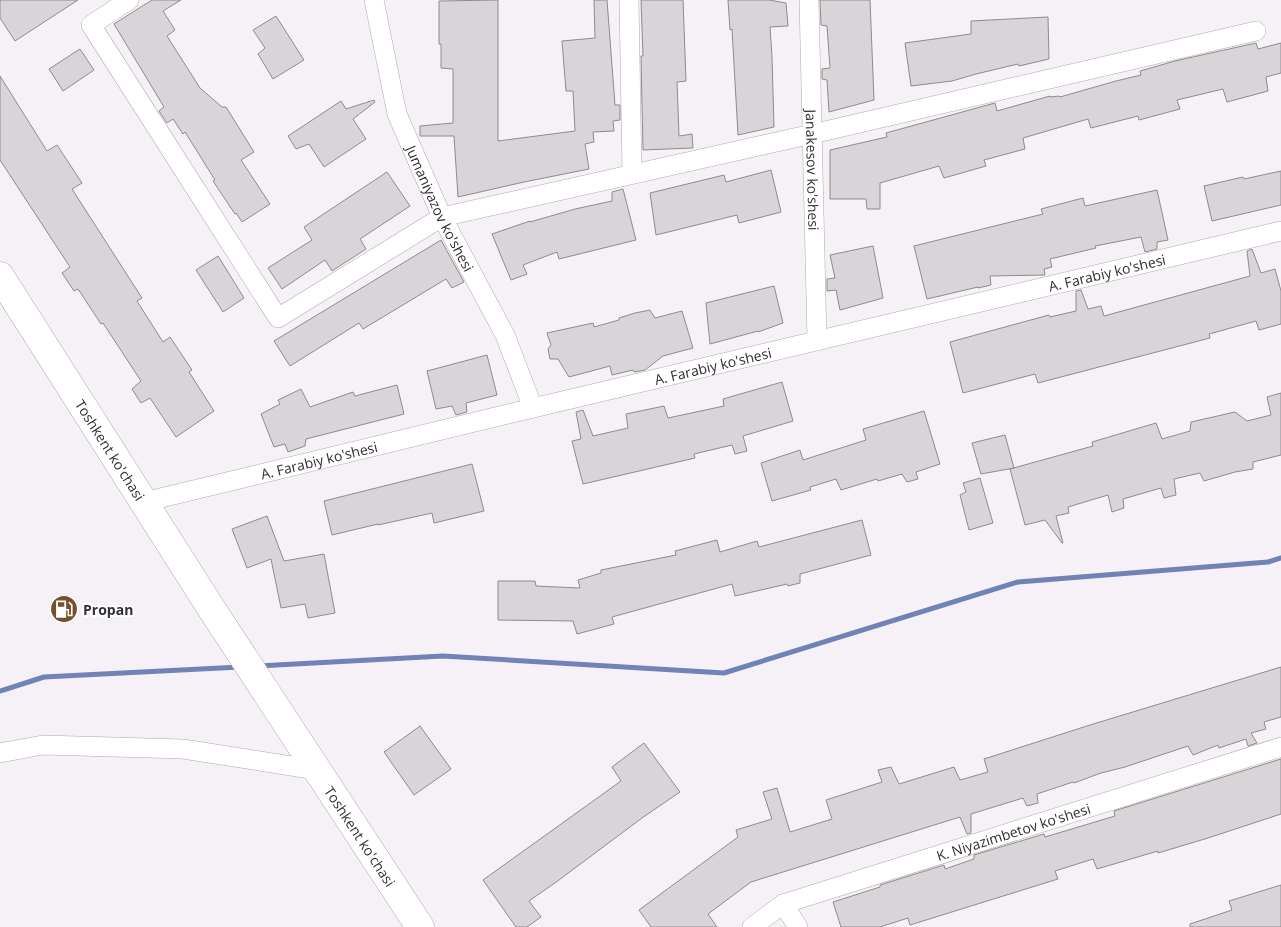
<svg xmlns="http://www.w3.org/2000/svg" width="1281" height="927" viewBox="0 0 1281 927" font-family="'Open Sans',sans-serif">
  <rect width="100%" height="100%" fill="#f5f1f6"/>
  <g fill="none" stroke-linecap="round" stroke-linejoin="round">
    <path stroke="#7182b6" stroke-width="5" d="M 258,666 L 443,656 L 724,673 L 1018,582 L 1268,562 L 1281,558
      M 0,691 L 44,677 L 240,667"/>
  </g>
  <path fill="#d9d4d8" stroke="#8f8a8d" d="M 0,0 L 78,0 L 15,41 L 0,18 Z
    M 152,0 L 181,0 L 163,11 L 175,30 L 167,36 L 200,88 L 222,107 L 226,107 L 254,152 L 241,160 L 270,204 L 242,222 L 236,213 L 235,214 L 213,181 L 215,180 L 185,132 L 183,134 L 173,119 L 167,123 L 159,111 L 164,107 L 114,24 Z
    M 498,0 L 498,141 L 575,131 L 573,91 L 566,91 L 562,41 L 595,38 L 594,0 L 607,0 L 615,105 L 620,105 L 620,120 L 613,121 L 614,131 L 593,132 L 594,142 L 585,144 L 589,169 L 524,182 L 458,197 L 454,136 L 420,136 L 420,126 L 453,123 L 453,69 L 441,68 L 441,44 L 439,44 L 439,1 Z
    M 641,0 L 683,0 L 686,81 L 677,82 L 679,136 L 692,134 L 693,148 L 643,150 L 641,56 L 643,56 Z
    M 728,0 L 769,0 L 786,3 L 788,26 L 770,27 L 772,57 L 774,127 L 738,135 L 732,29 L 730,30 Z
    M 820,0 L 870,0 L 874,100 L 829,112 L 827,80 L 822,79 L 822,69 L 830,68 L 827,26 L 821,25 Z
    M 276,16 L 304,60 L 273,79 L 258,54 L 265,48 L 253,30 Z
    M 1048,17 L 1049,59 L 1019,66 L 1018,64 L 976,74 L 952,81 L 911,86 L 905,43 L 971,34 L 971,21 Z
    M 1256,43 L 1258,49 L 1281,43 L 1281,73 L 1266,77 L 1268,91 L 1227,102 L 1223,89 L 1177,100 L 1180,109 L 1139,120 L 1138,116 L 1091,128 L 1088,119 L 1023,138 L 1025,149 L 984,160 L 986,166 L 944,178 L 939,166 L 880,183 L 880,209 L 867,209 L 866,199 L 830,199 L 830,150 L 887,137 L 886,133 L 984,106 L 995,103 L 997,111 L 1050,96 L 1050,97 L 1059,96 L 1060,97 L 1116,81 L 1141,75 L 1140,71 L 1175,61 Z
    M 80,49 L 94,70 L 63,91 L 49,69 Z
    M 0,76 L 47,151 L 57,145 L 82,183 L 72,189 L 142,298 L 137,301 L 163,342 L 170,337 L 192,370 L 189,372 L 214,411 L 176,437 L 150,398 L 141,403 L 132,389 L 141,381 L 103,323 L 101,324 L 78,289 L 74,291 L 62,273 L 70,267 L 0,160 Z
    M 374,100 L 375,102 L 353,119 L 366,139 L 324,167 L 309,144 L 296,149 L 288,136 L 341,101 L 346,109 Z
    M 771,170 L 781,212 L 739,223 L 737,215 L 656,235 L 650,193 L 724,175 L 726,182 Z
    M 1281,171 L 1281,205 L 1212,221 L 1204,186 L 1243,177 L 1244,179 Z
    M 387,172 L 410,206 L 360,239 L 366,249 L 332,271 L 325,260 L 282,289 L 268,268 L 312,240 L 304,227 Z
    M 623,189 L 636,240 L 559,259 L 557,252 L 523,265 L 527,274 L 511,280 L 492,234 L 530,221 L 530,222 L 575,209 L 612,201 L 612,192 Z
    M 1157,190 L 1168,240 L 1157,242 L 1157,249 L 1145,252 L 1141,237 L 1095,246 L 1096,248 L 1050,259 L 1052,267 L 1044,269 L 1045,275 L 990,276 L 991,285 L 978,288 L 978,287 L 927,299 L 914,246 L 1043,214 L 1041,209 L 1083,198 L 1085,206 Z
    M 441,240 L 464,282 L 452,288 L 446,279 L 363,329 L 359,323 L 290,366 L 274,341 Z
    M 873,246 L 883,298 L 840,310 L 836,290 L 827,291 L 827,279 L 835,278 L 830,255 Z
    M 1252,249 L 1261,273 L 1275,269 L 1281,291 L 1281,324 L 1259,330 L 1256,321 L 1209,334 L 1210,338 L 1038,383 L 1035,374 L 963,393 L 950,342 L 1049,315 L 1050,317 L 1076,311 L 1076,291 L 1081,290 L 1088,309 L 1101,306 L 1104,316 L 1250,276 L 1247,251 Z
    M 218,256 L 244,298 L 223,312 L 196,270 Z
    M 774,286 L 783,323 L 758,332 L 758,331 L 710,344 L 706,303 Z
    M 650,310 L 655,318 L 682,311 L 693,348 L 663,356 L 645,370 L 634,372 L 633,370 L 612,375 L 610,366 L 569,377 L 558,359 L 550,359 L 548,349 L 551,345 L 547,333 L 593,323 L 594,327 L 619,320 L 619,318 L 635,313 Z
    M 487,355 L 497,395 L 466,403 L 467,412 L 456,415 L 452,406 L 436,409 L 427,371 Z
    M 782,382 L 793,421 L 743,436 L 747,451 L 735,454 L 732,445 L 694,454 L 695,458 L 583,484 L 572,441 L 581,439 L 576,412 L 583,410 L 593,436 L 628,428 L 626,414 L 664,406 L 668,418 L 724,406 L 723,399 Z
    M 397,385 L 404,414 L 306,439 L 305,446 L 288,452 L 285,444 L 274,447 L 261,414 L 280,404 L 278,400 L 301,389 L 310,407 L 353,392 L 355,396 Z
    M 1281,393 L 1281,455 L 1253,462 L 1253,469 L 1235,472 L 1204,481 L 1200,473 L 1174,479 L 1176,495 L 1164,498 L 1161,488 L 1123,499 L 1124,508 L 1112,512 L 1108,495 L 1068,507 L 1069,513 L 1056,516 L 1063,543 L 1062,543 L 1045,520 L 1025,525 L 1010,469 L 1093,446 L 1092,442 L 1156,423 L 1162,439 L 1190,431 L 1191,422 L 1235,412 L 1247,421 L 1271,415 L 1267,397 Z
    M 924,411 L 940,464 L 916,472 L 918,479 L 907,482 L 902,474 L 878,481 L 877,479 L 841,490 L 836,479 L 810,487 L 811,490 L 772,501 L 761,463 L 800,450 L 803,460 L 866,440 L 863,429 Z
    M 1005,435 L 1014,468 L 981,474 L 972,443 Z
    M 472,464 L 484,511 L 434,523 L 432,513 L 378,525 L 378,524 L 332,535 L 324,501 Z
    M 980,478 L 993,523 L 969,530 L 960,495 L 966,492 L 963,483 Z
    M 267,516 L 284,561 L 324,554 L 335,613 L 308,618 L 305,604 L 281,608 L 271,559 L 247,568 L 232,529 Z
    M 862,520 L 871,555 L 800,574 L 800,583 L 788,586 L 787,584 L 735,596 L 732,584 L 612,617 L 614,624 L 577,634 L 573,621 L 498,620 L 498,581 L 535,581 L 536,586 L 580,588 L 578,580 L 601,573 L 601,570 L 676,555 L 675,551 L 717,540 L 720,552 L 757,541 L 759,547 Z
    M 1281,667 L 1281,717 L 1264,722 L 1266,729 L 1251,733 L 1257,743 L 1248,746 L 1246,739 L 1219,748 L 1218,745 L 1193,755 L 1188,746 L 1125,767 L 1101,773 L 1074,783 L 1073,782 L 1037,794 L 1038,803 L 1027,806 L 1023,798 L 971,814 L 971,833 L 967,834 L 960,817 L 751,882 L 708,914 L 717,927 L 651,927 L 639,910 L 738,837 L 736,830 L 772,819 L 763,792 L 777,788 L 790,832 L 832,819 L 826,800 L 882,782 L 878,770 L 891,767 L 899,784 L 954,767 L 960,780 L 988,772 L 984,759 L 1090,725 Z
    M 420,726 L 451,769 L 414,795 L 384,752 Z
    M 644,743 L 680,792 L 642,818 L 559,880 L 529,901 L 541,917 L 527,927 L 516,927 L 483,880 L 621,781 L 612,767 Z
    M 1281,759 L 1281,814 L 1208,838 L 1158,853 L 1158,851 L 1097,869 L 1093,859 L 1055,871 L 1058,879 L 910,925 L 908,918 L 880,927 L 841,927 L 833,902 L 880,887 L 880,885 L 944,865 L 945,869 L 974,859 L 974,855 L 1044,834 L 1045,837 L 1115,816 L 1114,811 Z
    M 1281,885 L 1281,927 L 1190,927 L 1190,924 L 1232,910 L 1229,901 Z"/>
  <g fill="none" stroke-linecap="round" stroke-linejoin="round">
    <g stroke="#adaaaf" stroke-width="20">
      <g id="street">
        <path d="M 129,0 L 91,25 L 278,318 L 442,217 L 812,134 L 1256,31"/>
        <path id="s1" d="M 374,0 L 397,114 L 442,217 L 505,335 L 533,408"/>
        <path d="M 629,0 L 632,174"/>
        <path id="s2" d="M 809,0 L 817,341"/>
        <path id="s3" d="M 144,502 L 533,408 L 1281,231"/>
        <path d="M 0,753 L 43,745 L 183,749 L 317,770"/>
        <path d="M 783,904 L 798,927"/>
        <path id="s4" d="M 752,927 L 783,904 L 1281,747"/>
      </g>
    </g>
    <g stroke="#adaaaf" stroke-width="29">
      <g id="highway">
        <path id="s5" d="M 0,276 L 211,608 L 420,927"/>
      </g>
    </g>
    <use href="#street" stroke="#fff" stroke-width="19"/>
    <use href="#highway" stroke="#fff" stroke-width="28"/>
  </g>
  <defs>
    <g id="fuel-disc" transform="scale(1.4375)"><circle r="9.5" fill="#75502b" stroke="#fff"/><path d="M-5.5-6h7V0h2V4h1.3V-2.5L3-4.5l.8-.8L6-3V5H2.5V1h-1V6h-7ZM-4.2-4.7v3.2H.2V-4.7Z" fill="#fff"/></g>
  </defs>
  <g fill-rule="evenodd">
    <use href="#fuel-disc" x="64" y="609"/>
  </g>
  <g text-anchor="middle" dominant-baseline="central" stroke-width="4" stroke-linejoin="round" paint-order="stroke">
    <g font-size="14" fill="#302f31" stroke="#fff">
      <text stroke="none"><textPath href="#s2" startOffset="170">Janakesov ko'shesi</textPath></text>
      <text stroke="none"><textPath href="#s1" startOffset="220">Jumaniyazov ko'shesi</textPath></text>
      <text stroke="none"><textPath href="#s3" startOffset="990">A. Farabiy ko'shesi</textPath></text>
      <text stroke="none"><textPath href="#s3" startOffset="585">A. Farabiy ko'shesi</textPath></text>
      <text stroke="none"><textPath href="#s5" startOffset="206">Toshkent ko'chasi</textPath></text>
      <text stroke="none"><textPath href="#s3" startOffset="180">A. Farabiy ko'shesi</textPath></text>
      <text stroke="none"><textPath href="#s4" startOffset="280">K. Niyazimbetov ko'shesi</textPath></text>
      <text stroke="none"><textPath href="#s5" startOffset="666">Toshkent ko'chasi</textPath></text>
    </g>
    <g font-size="14" font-weight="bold" fill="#302f31" stroke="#fff" text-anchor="start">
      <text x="83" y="609">Propan</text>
    </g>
  </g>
</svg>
